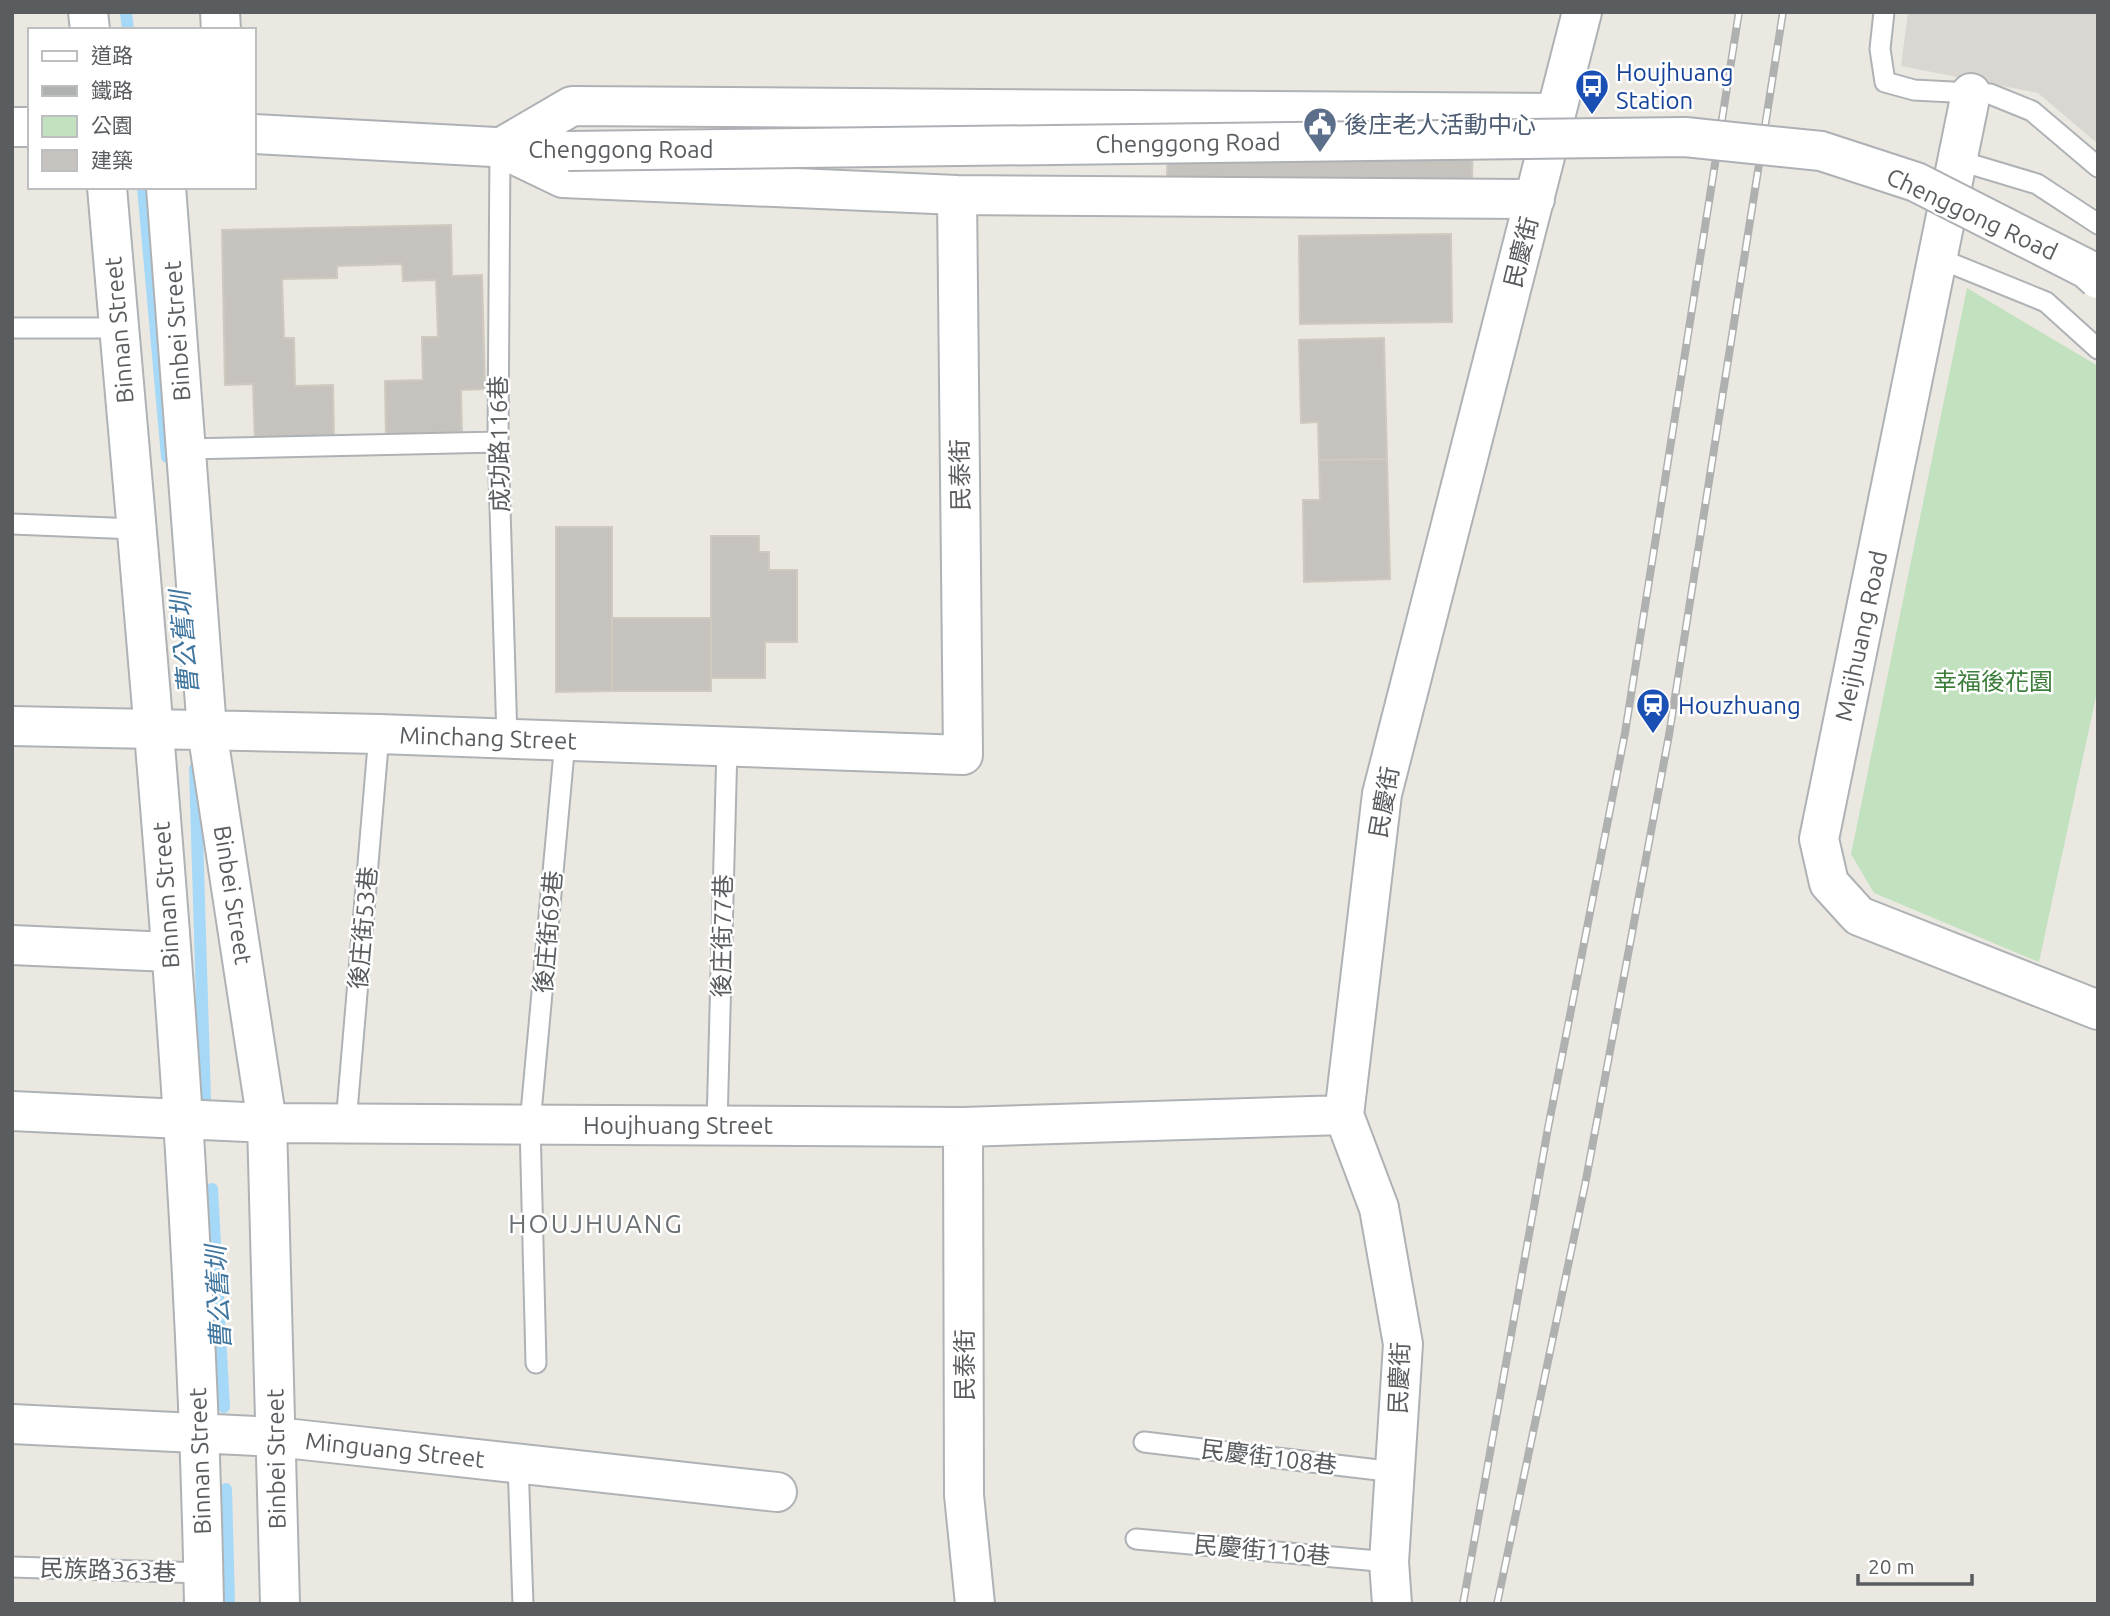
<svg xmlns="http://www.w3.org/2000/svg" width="2110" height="1616" viewBox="0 0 2110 1616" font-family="Ubuntu,'Noto Sans TC',sans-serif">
  <rect width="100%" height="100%" fill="#ebe8e1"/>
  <path fill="#dad7d3" d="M 1908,12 L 2098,12 L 2098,144 L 2038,93 L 1901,66 Z"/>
  <path fill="#c1e1bf" d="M 1967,288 L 2098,366 L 2098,687 L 2039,962 L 1874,893 L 1851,854 Z"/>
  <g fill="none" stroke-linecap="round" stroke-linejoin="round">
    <path stroke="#a5d9f7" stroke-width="12" d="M 126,12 L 128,30
      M 143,187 L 167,457
      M 195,768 L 205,1100
      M 212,1189 L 224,1407
      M 226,1489 L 229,1604"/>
  </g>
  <path fill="#c6c3be" stroke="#cfc9c0" stroke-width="2" d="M 1168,123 L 1473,128 L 1472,185 L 1167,180 Z
    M 451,225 L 452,276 L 482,275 L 485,389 L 461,390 L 462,436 L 386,438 L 385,381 L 423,380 L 422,337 L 438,337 L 436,280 L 403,281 L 402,264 L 337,266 L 337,278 L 282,279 L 284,338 L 294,338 L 295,386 L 333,385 L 334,443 L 255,445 L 253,384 L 225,385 L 222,230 Z
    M 1451,234 L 1452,322 L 1300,324 L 1299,236 Z
    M 1384,338 L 1387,459 L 1319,460 L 1318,422 L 1301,423 L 1299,340 Z
    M 1387,459 L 1390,579 L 1304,582 L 1303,500 L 1320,500 L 1319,460 Z
    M 556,527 L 612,527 L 612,691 L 556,692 Z
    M 711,536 L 759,536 L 759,552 L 769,552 L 769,570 L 797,570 L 797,642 L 765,642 L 765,678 L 711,678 Z
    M 612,618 L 711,618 L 711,691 L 612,691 Z"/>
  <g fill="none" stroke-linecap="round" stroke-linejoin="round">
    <g stroke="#aeb2b5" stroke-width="23">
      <path id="lane" d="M 1884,12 L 1880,49 L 1885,82 L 1914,90 L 1990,94 L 2032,111 L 2098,167
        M 500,148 L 498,442 L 507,739
        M 1957,160 L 2037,184 L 2098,224
        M 1938,258 L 2046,302 L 2098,349
        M 12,328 L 119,328
        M 185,449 L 498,442
        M 12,524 L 136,529
        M 346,1123 L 379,734
        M 717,1125 L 727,746
        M 536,1363 L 530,1124 L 565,741
        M 1144,1442 L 1395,1472
        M 518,1463 L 523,1604
        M 1136,1539 L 1389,1562
        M 12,1567 L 203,1573"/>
    </g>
    <g stroke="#aeb2b5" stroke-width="42">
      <path id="street" d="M 88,12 L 90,30
        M 220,12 L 221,30
        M 1971,93 L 1819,839 L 1829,883 L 1859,916 L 2098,1010
        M 500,148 L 572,106 L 1556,113
        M 500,148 L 563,178 L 957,195 L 1535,199
        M 107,187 C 147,658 195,1131 204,1604
        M 166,187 L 207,730 L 267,1123 L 280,1604
        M 12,726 L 379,734 L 963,755 L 957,195
        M 12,945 L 170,952
        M 12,1111 L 267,1123 L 963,1127 L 1344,1115
        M 963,1127 L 964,1495 L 975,1604
        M 12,1424 L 276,1437 L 777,1492
        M 1392,1604 L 1389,1562 L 1403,1344 L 1379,1208 L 1344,1115 L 1382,794 L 1582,12"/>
    </g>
    <g stroke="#adb1b5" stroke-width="42">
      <path id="secondary" d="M 12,127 L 30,127
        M 254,134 L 568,151"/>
    </g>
    <use href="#lane" stroke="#fff" stroke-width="19"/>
    <use href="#street" stroke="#fff" stroke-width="38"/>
    <use href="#secondary" stroke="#fff" stroke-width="38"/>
    <g stroke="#afb0b0" stroke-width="8">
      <path id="rail" d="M 1463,1604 L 1548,1128 L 1625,733 L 1739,12
        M 1497,1604 L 1585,1185 L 1669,735 L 1783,12"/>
    </g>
    <use href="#rail" stroke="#fff" stroke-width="5" stroke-dasharray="16" stroke-linecap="butt"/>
    <g stroke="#adb1b5" stroke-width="42" stroke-linecap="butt">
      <path id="secondary-bridge" d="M 568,151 L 1685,137 L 1821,151 L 1916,182 L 2087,269 L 2098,279"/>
    </g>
    <use href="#secondary-bridge" stroke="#fff" stroke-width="38"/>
  </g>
  <defs>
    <g id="bus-pin" transform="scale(1.75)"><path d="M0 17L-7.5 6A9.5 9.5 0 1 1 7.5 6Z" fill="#1a4fb4" stroke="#fff"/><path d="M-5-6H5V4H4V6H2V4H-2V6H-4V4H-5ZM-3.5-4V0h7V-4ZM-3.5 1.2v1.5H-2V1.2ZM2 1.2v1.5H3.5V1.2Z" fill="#fff"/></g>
    <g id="civic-pin" transform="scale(1.75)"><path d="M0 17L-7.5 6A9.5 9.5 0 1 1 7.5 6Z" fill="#5c6f8a" stroke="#fff"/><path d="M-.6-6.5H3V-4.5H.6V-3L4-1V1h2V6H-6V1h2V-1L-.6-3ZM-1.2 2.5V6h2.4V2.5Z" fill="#fff"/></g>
    <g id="station-pin" transform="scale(1.75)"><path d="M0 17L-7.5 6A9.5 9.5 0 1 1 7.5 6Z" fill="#1a4fb4" stroke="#fff"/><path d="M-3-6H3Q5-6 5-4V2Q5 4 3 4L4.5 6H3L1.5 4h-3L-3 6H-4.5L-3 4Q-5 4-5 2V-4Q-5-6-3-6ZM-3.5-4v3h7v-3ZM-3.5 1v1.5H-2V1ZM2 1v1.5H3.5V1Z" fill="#fff"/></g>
  </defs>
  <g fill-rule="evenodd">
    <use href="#bus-pin" x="1592" y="86"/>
    <use href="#civic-pin" x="1320" y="124"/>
    <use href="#station-pin" x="1653" y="705"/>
  </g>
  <g text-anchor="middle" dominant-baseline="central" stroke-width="5" stroke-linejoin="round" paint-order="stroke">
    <g font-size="24" fill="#164399" stroke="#fff" text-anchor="start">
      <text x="1616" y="72">Houjhuang<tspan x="1616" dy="28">Station</tspan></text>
      <text x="1678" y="705">Houzhuang</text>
    </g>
    <g font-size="24" fill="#4e5e75" stroke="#fff" text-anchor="start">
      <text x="1344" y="124">後庄老人活動中心</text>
    </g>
    <g font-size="24" fill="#595d60" stroke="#fff">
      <text transform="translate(1188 143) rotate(-1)">Chenggong Road</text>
      <text x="621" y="149">Chenggong Road</text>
      <text transform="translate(1972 214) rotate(25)">Chenggong Road</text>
      <text transform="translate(1521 252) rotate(-76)">民慶街</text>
      <text transform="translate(119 330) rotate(-95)">Binnan Street</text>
      <text transform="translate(177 331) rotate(-94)">Binbei Street</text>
      <text transform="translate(499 444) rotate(-91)">成功路116巷</text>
      <text transform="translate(960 475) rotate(-91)">民泰街</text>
      <text transform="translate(1861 636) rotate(-78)">Meijhuang Road</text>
      <text transform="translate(488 738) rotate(2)">Minchang Street</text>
      <text transform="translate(1384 802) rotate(-80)">民慶街</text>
      <text transform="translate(166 895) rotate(-94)">Binnan Street</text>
      <text transform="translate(233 895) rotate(81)">Binbei Street</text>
      <text transform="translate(363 928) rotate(-85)">後庄街53巷</text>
      <text transform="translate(548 932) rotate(-85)">後庄街69巷</text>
      <text transform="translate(722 936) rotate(-89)">後庄街77巷</text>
      <text x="678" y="1125">Houjhuang Street</text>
      <text transform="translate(964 1365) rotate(-90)">民泰街</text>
      <text transform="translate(1399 1378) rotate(-88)">民慶街</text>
      <text transform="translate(395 1450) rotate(6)">Minguang Street</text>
      <text transform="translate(1269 1457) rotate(7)">民慶街108巷</text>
      <text transform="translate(276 1459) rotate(-91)">Binbei Street</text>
      <text transform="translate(200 1461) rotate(-92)">Binnan Street</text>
      <text transform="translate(1262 1550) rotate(5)">民慶街110巷</text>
      <text transform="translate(108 1570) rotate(2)">民族路363巷</text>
    </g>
    <g font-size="24" fill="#3d7e3b" stroke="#fff">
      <text x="1993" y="681">幸福後花園</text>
    </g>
    <g font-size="26" font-style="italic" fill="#41769e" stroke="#fff">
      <text transform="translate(184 643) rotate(-95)">曹公舊圳</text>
      <text transform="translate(218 1298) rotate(-93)">曹公舊圳</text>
    </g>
    <g font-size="26" letter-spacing="2" fill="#6a6f72" stroke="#fff">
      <text x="596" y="1223">HOUJHUANG</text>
    </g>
  </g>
  <rect width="2110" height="1616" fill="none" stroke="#595d60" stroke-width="28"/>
  <rect x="28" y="28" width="228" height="161" fill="#ffffff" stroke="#bdbebf" stroke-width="2"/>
  <rect x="42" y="51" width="35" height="10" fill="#ffffff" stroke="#bdbebf" stroke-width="2"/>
  <text x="91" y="63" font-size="21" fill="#595d60">道路</text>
  <rect x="42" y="86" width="35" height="10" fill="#afb0b0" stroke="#bdbebf" stroke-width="2"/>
  <text x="91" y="98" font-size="21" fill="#595d60">鐵路</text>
  <rect x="42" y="116" width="35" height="21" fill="#c1e1bf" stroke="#bdbebf" stroke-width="2"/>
  <text x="91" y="133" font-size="21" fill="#595d60">公園</text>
  <rect x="42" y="150" width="35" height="21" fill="#c6c3be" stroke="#bdbebf" stroke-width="2"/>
  <text x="91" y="168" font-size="21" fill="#595d60">建築</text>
  <path d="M1858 1574v10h114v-10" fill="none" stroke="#595d60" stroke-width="3.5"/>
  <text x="1868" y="1574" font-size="21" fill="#595d60" stroke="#ffffff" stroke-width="5" paint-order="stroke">20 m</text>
</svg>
